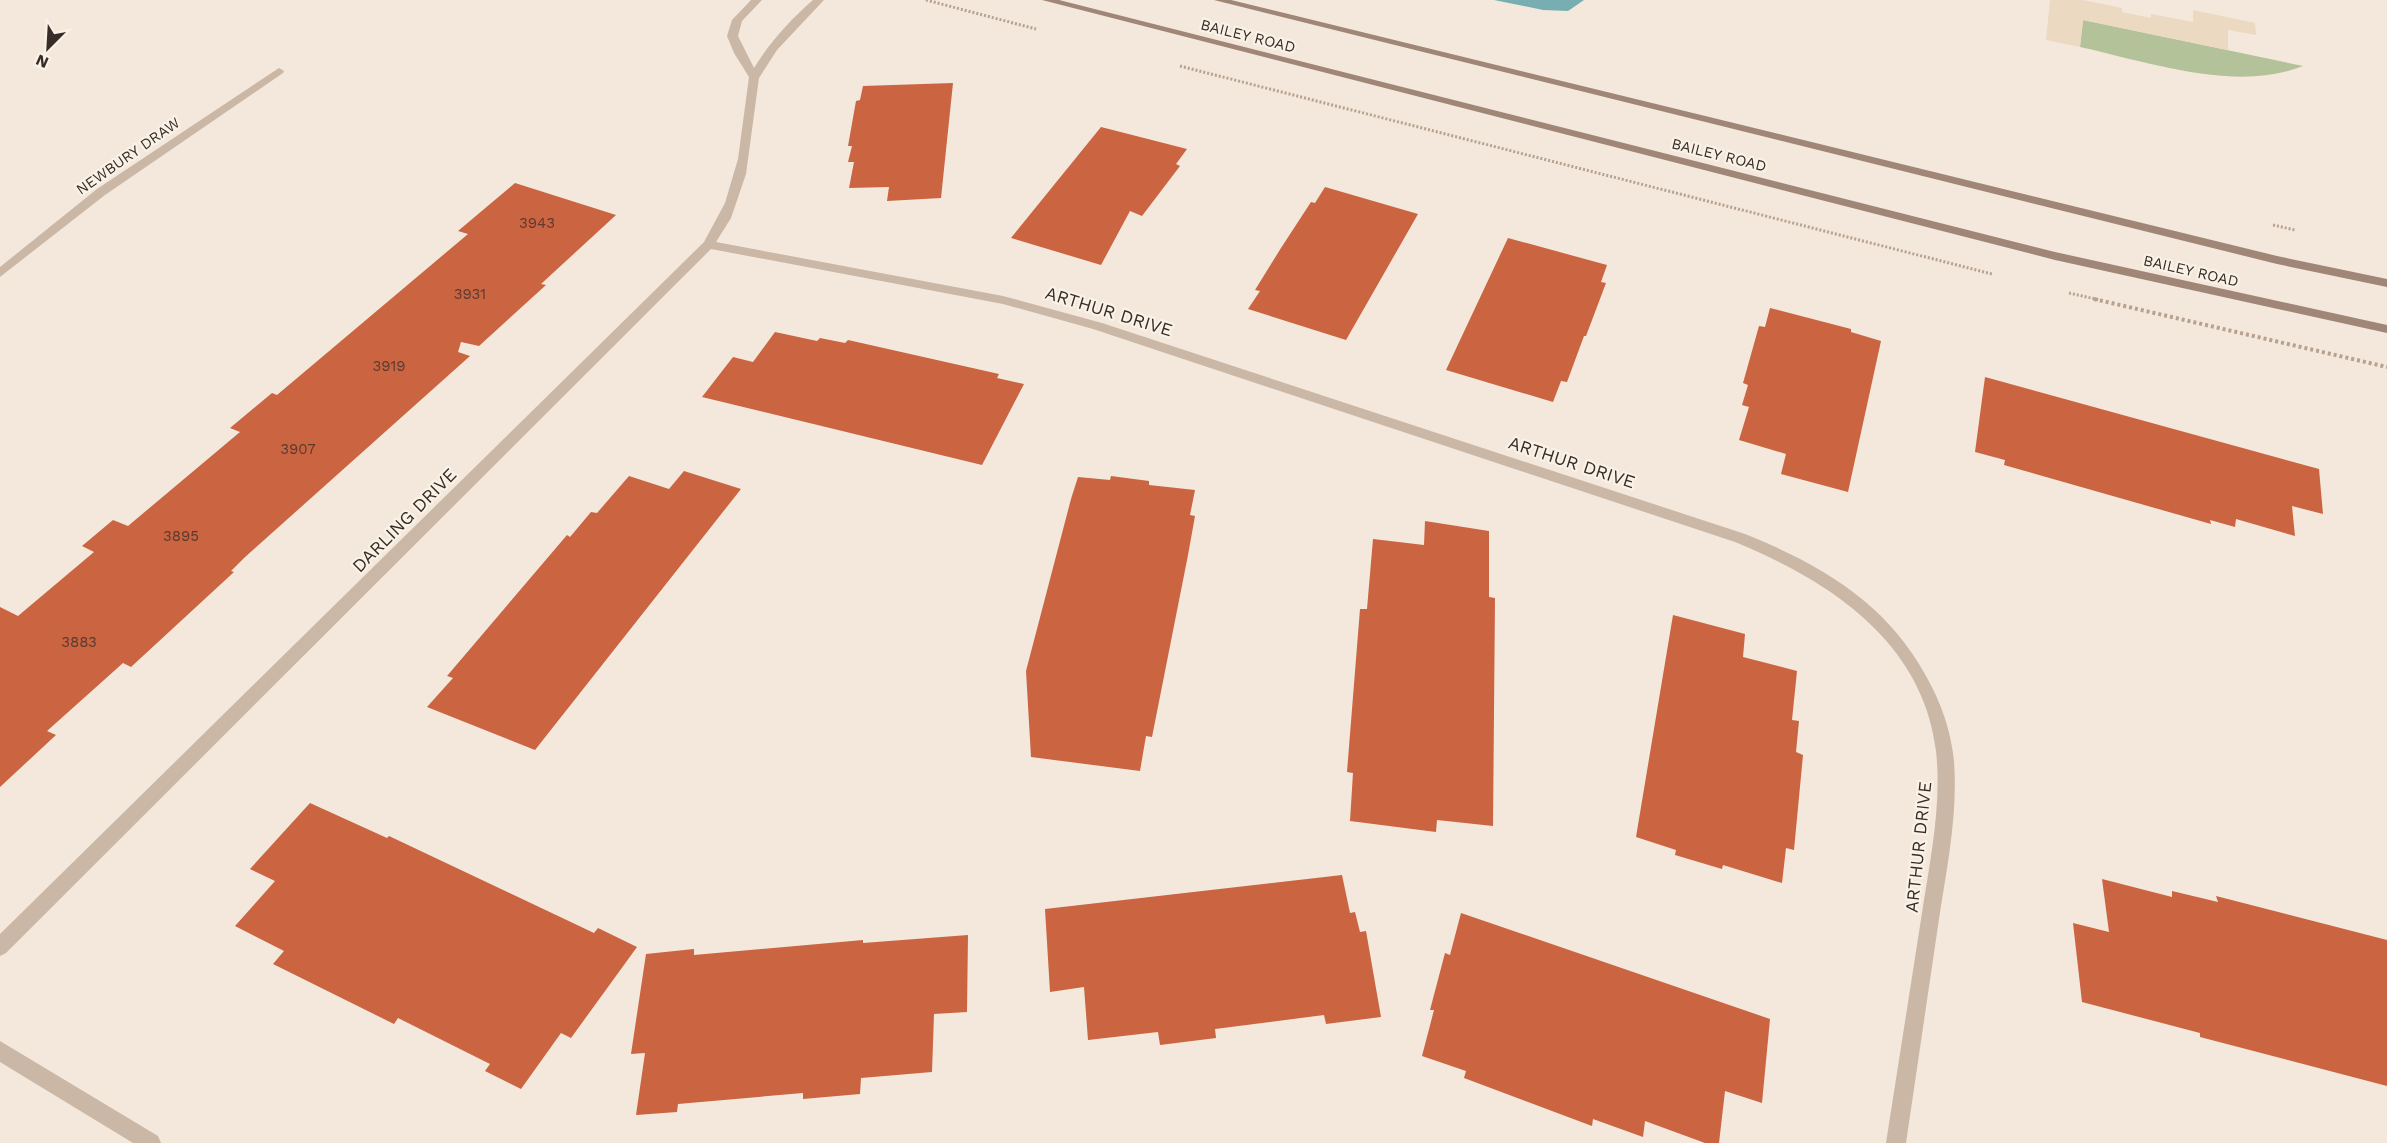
<svg xmlns="http://www.w3.org/2000/svg" width="2387" height="1143" viewBox="0 0 2387 1143" font-family="'Work Sans',sans-serif">
  <rect width="100%" height="100%" fill="#f3e8db"/>
  <path fill="#b4c29a" d="M 2083,20 L 2303,66 C 2237,93 2148,62 2080,47 Z"/>
  <path fill="#ebd9c1" d="M 2050,0 L 2083,0 L 2122,8 L 2122,12 L 2151,18 L 2151,14 L 2193,22 L 2193,10 L 2255,23 L 2256,35 L 2228,30 L 2228,50 L 2083,20 L 2080,47 L 2046,40 Z"/>
  <path fill="#78aeb1" d="M 1494,0 L 1584,0 L 1568,11 L 1543,10 Z"/>
  <path fill="#ca6441" d="M 953,83 L 941,198 L 887,201 L 889,187 L 849,188 L 854,162 L 848,162 L 852,146 L 848,146 L 856,101 L 860,100 L 863,86 Z
    M 1101,127 L 1187,149 L 1176,164 L 1180,166 L 1142,216 L 1130,211 L 1101,265 L 1011,238 Z
    M 515,183 L 616,215 L 541,284 L 546,285 L 479,346 L 461,342 L 458,352 L 470,356 L 244,558 L 231,571 L 234,572 L 131,667 L 123,663 L 47,731 L 56,735 L 0,787 L 0,607 L 18,616 L 94,552 L 82,546 L 113,520 L 128,526 L 240,432 L 230,428 L 272,393 L 277,395 L 468,234 L 458,231 Z
    M 1325,187 L 1418,214 L 1346,340 L 1248,309 L 1260,291 L 1255,290 L 1281,248 L 1311,202 L 1315,203 Z
    M 1508,238 L 1607,265 L 1601,282 L 1606,283 L 1586,336 L 1584,336 L 1567,382 L 1561,381 L 1553,402 L 1446,370 Z
    M 1770,308 L 1851,329 L 1851,332 L 1881,341 L 1848,492 L 1781,474 L 1786,454 L 1739,440 L 1749,407 L 1742,405 L 1748,385 L 1743,383 L 1759,326 L 1765,327 Z
    M 775,332 L 817,341 L 820,338 L 845,343 L 848,340 L 999,374 L 997,378 L 1024,384 L 982,465 L 702,397 L 733,357 L 753,362 Z
    M 1985,377 L 2319,469 L 2323,514 L 2292,506 L 2295,536 L 2236,519 L 2235,527 L 2210,520 L 2211,524 L 2004,465 L 2005,460 L 1975,452 Z
    M 684,471 L 741,489 L 535,750 L 427,707 L 453,678 L 447,676 L 567,535 L 570,537 L 591,512 L 597,513 L 629,476 L 669,489 Z
    M 1111,476 L 1149,481 L 1149,485 L 1195,490 L 1190,515 L 1195,516 L 1188,555 L 1152,737 L 1146,736 L 1140,771 L 1031,757 L 1026,671 L 1071,499 L 1078,477 L 1110,480 Z
    M 1425,521 L 1489,531 L 1489,597 L 1495,598 L 1493,826 L 1437,820 L 1436,832 L 1350,821 L 1353,773 L 1347,772 L 1360,609 L 1367,609 L 1373,539 L 1424,545 Z
    M 1673,615 L 1745,634 L 1743,657 L 1797,671 L 1792,720 L 1799,721 L 1796,752 L 1803,755 L 1794,850 L 1786,848 L 1782,883 L 1723,865 L 1722,869 L 1675,855 L 1676,850 L 1636,837 Z
    M 310,803 L 387,838 L 389,836 L 594,933 L 598,928 L 637,947 L 571,1038 L 561,1033 L 521,1089 L 485,1071 L 490,1064 L 398,1018 L 394,1024 L 273,964 L 284,951 L 235,926 L 275,881 L 250,869 Z
    M 1342,875 L 1350,913 L 1355,912 L 1360,932 L 1366,931 L 1381,1017 L 1326,1024 L 1324,1015 L 1215,1029 L 1216,1038 L 1160,1045 L 1158,1032 L 1088,1040 L 1084,987 L 1050,992 L 1045,909 Z
    M 2102,879 L 2172,897 L 2172,891 L 2218,902 L 2216,896 L 2387,940 L 2387,1086 L 2200,1037 L 2200,1033 L 2082,1002 L 2073,923 L 2109,932 Z
    M 1461,913 L 1770,1019 L 1762,1103 L 1725,1091 L 1719,1143 L 1705,1143 L 1645,1121 L 1643,1137 L 1593,1119 L 1592,1126 L 1464,1078 L 1466,1071 L 1422,1056 L 1434,1010 L 1430,1010 L 1445,953 L 1450,955 Z
    M 968,935 L 967,1012 L 934,1014 L 932,1072 L 861,1078 L 860,1094 L 803,1099 L 803,1093 L 678,1104 L 677,1112 L 636,1115 L 645,1053 L 631,1054 L 646,954 L 694,949 L 694,955 L 863,940 L 863,943 Z"/>
  <g fill="none" stroke-linecap="round" stroke-linejoin="round">
    <path stroke="#b7a190" stroke-width="3" stroke-dasharray="2 2" stroke-linecap="butt" d="M 926,0 L 1036,29
      M 1180,66 L 1992,274
      M 2273,225 L 2295,230
      M 2069,293 L 2100,300"/>
    <path stroke="#b7a190" stroke-width="4" stroke-dasharray="3 3" stroke-linecap="butt" d="M 2094,299 L 2387,367"/>
    <path fill="#cbb7a6" fill-rule="evenodd" d="M 751,0 L 762,0 L 742,21 L 738,36 L 754,68 C 770,42 790,20 813,0 L 824,0 L 777,50 L 759,78 L 746,174 L 731,218 L 716,242 L 1003,296 L 1102,323 L 1745,534 C 1820,564 1887,603 1926,676 C 1941,702 1951,731 1954,761 C 1958,814 1947,867 1939,919 C 1928,994 1917,1068 1906,1143 L 1886,1143 C 1898,1066 1910,990 1922,913 C 1930,860 1942,805 1936,751 C 1923,641 1828,580 1735,542 L 1093,329 L 1003,304 L 711,249 L 6,953 L 0,956 L 0,934 L 704,242 L 725,203 L 738,159 L 749,77 L 734,53 L 727,36 L 732,20 Z
      M 279,68 L 284,71 L 283,73 L 105,195 L 0,277 L 0,267 L 97,189 Z
      M 0,1041 L 158,1136 L 161,1143 L 133,1143 L 0,1062 Z"/>
    <path fill="#9f8677" fill-rule="evenodd" d="M 1042,0 L 1059,0 L 2055,252 L 2387,325 L 2387,333 L 2055,260 Z
      M 1214,0 L 1231,0 L 2277,256 L 2387,279 L 2387,287 L 2277,264 Z"/>
  </g>
  <g text-anchor="middle" dominant-baseline="central" stroke-width="4.5" stroke-linejoin="round" paint-order="stroke">
    <g font-size="15" fill="#372c27" stroke="#faf2e7">
      <text transform="translate(1248 36) rotate(14)">BAILEY ROAD</text>
      <text transform="translate(1719 155) rotate(14)">BAILEY ROAD</text>
      <text transform="translate(128 156) rotate(-35)">NEWBURY DRAW</text>
      <text transform="translate(2191 271) rotate(13)">BAILEY ROAD</text>
    </g>
    <g font-size="15" fill="#5c3a2e">
      <text x="537" y="223">3943</text>
      <text x="470" y="294">3931</text>
      <text x="389" y="366">3919</text>
      <text x="298" y="449">3907</text>
      <text x="181" y="536">3895</text>
      <text x="79" y="642">3883</text>
    </g>
    <g font-size="18" fill="#372c27" stroke="#faf2e7">
      <text transform="translate(1109 311) rotate(17)">ARTHUR DRIVE</text>
      <text transform="translate(1572 462) rotate(18)">ARTHUR DRIVE</text>
      <text transform="translate(404 520) rotate(-45)">DARLING DRIVE</text>
      <text transform="translate(1918 847) rotate(-84)">ARTHUR DRIVE</text>
    </g>
  </g>
  <g transform="translate(48 48) rotate(204)" stroke="#faf2e7" stroke-width="4.5" paint-order="stroke">
  <path d="M0-4.5L10 22L0 15L-10 22Z" fill="#372c27"/>
  <text y="-9" font-size="16" font-weight="bold" text-anchor="middle" fill="#372c27">N</text>
  </g>
</svg>
